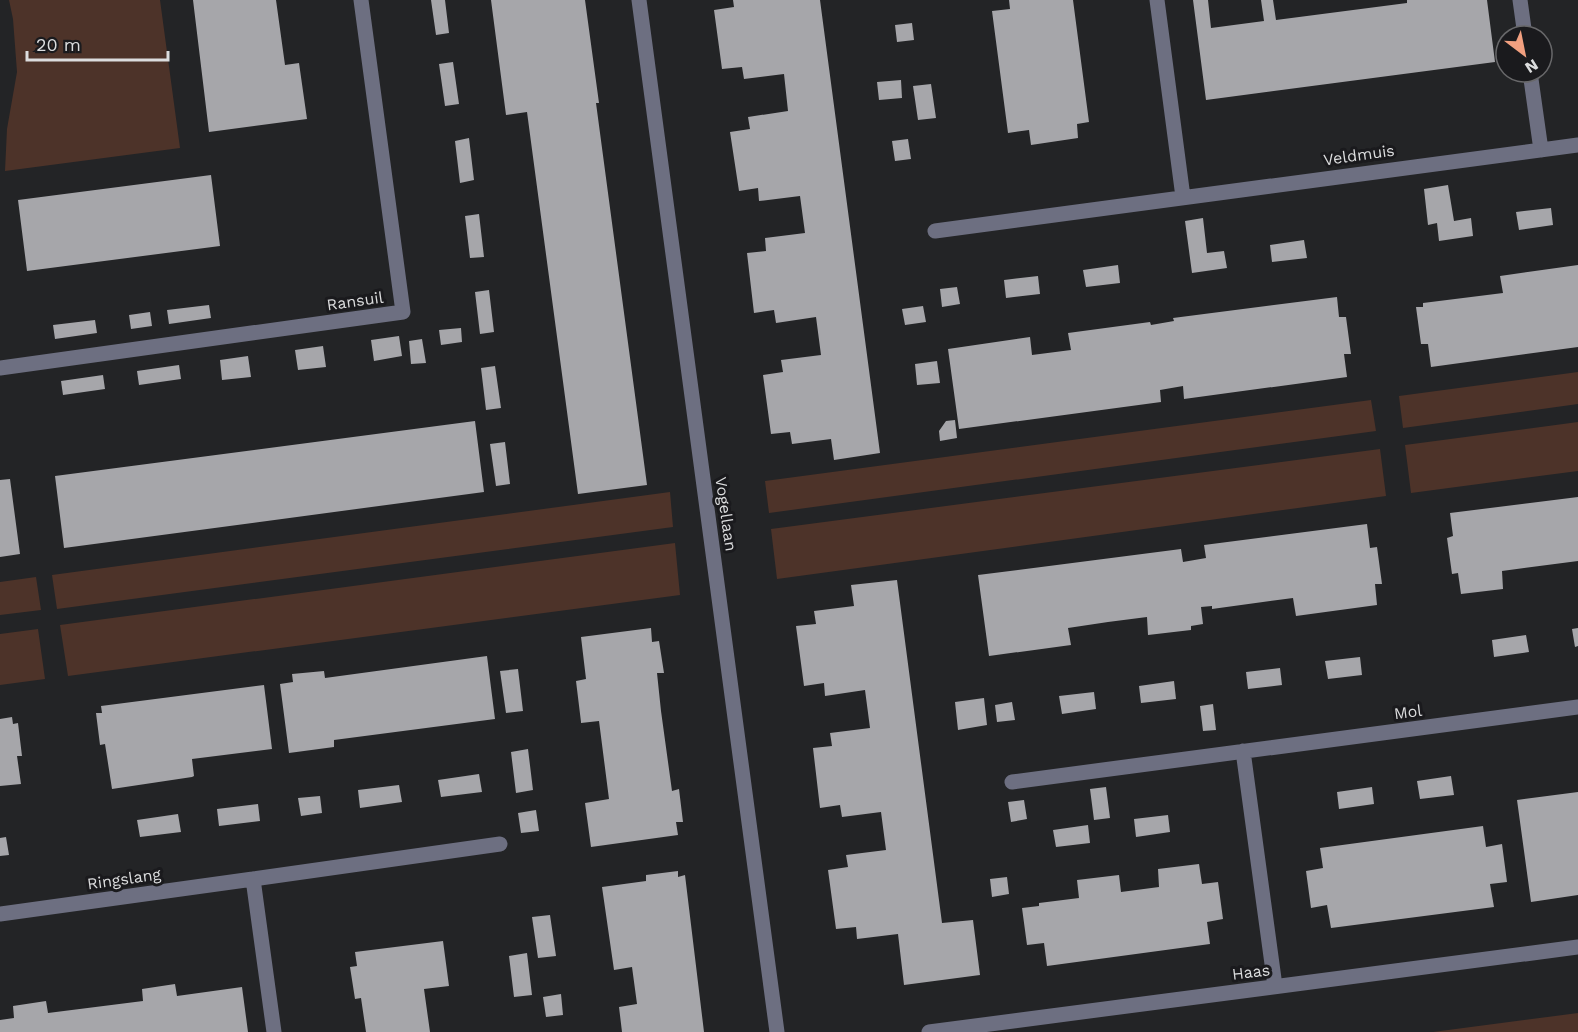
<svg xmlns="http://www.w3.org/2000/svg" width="1578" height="1032" viewBox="0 0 1578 1032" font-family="'Work Sans',sans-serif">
  <rect width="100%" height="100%" fill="#232426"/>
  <path fill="#4d3329" d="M 9,0 L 160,0 L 180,148 L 5,171 L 7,129 L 17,72 L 13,19 Z
    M 1578,372 L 1578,404 L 1403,428 L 1399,396 Z
    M 1371,400 L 1376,431 L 769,513 L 765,481 Z
    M 1578,422 L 1578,471 L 1411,493 L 1405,445 Z
    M 1380,449 L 1386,496 L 777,579 L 771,529 Z
    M 670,492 L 673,527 L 57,609 L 52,575 Z
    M 675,543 L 680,595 L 68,676 L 60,625 Z
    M 36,577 L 41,610 L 0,615 L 0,582 Z
    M 38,629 L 45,679 L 0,685 L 0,634 Z
    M 1578,1013 L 1578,1032 L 1433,1032 Z"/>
  <path fill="#a6a6aa" d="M 193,0 L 276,0 L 285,65 L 299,63 L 307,119 L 209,132 Z
    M 431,0 L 445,0 L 449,33 L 436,35 Z
    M 491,0 L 585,0 L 599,103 L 596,103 L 647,485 L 578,494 L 527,112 L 506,115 Z
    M 733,0 L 820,0 L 880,453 L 834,460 L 831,439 L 792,444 L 790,432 L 771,434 L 763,375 L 783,372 L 781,360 L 821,355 L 816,317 L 776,323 L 774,310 L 754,313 L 747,253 L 766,251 L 765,238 L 805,233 L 800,196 L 759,201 L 758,188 L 739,191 L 730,132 L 750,129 L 748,117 L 788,111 L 784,74 L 744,79 L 742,67 L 722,69 L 714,10 L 734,7 Z
    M 1009,0 L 1073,0 L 1089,122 L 1077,124 L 1078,138 L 1031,145 L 1029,130 L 1008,133 L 992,11 L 1010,9 Z
    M 1193,0 L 1208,0 L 1211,28 L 1264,21 L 1261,0 L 1273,0 L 1276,20 L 1407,3 L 1407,0 L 1487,0 L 1495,62 L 1206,100 Z
    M 912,23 L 914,40 L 897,42 L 895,25 Z
    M 453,62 L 459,104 L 445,106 L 439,64 Z
    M 901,80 L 902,98 L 879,100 L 877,82 Z
    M 931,84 L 936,118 L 918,120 L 913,86 Z
    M 469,138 L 474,180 L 460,183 L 455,141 Z
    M 908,139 L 911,159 L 895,161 L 892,141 Z
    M 211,175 L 220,246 L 27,271 L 18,200 Z
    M 1448,185 L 1454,221 L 1471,218 L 1473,236 L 1439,241 L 1437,223 L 1428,225 L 1424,189 Z
    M 1551,208 L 1553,225 L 1519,230 L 1516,212 Z
    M 479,214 L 484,257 L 470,258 L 465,216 Z
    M 1203,218 L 1207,253 L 1224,251 L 1227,268 L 1192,273 L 1185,221 Z
    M 1304,240 L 1307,258 L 1272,262 L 1270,245 Z
    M 1118,265 L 1120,283 L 1086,287 L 1083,270 Z
    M 1578,265 L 1578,347 L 1431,367 L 1428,344 L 1421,344 L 1416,307 L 1423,307 L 1423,303 L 1503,293 L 1500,276 Z
    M 1038,276 L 1040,294 L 1006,298 L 1004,280 Z
    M 957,287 L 960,304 L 942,307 L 940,289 Z
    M 489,290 L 494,332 L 480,334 L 475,292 Z
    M 1337,297 L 1339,317 L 1346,317 L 1351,354 L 1344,354 L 1347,377 L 1184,399 L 1183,386 L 1160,390 L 1161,402 L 959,429 L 948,349 L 1030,337 L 1032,355 L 1071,350 L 1068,333 L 1150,322 L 1151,325 L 1174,321 L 1173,318 Z
    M 209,305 L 211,318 L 169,324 L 167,310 Z
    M 923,306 L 926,322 L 905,325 L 902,309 Z
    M 150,312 L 152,326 L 131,329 L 129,315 Z
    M 95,320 L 97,333 L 55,339 L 53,325 Z
    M 461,328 L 462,342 L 441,345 L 439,330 Z
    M 399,336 L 402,356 L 374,361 L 371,340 Z
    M 422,339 L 426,363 L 411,364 L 409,341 Z
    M 323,346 L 326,367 L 298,370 L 295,350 Z
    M 248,356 L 251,377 L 222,380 L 220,360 Z
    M 937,361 L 940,383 L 917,385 L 915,364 Z
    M 179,365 L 181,379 L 139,385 L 137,371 Z
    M 495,366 L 501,408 L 486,410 L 481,368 Z
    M 103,375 L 105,389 L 63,395 L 61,381 Z
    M 955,420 L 957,438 L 940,441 L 939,431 L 946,421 Z
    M 475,421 L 484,492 L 64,548 L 55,476 Z
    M 505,442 L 510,484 L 496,486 L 490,444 Z
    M 10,479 L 20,554 L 0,557 L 0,480 Z
    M 1578,497 L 1578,561 L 1502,571 L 1503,589 L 1461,594 L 1458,573 L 1452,574 L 1447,538 L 1453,536 L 1450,513 Z
    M 1367,524 L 1370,548 L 1377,547 L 1382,584 L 1375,584 L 1377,605 L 1296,616 L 1293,598 L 1212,609 L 1212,606 L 1201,607 L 1203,624 L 1191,626 L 1191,630 L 1148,635 L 1147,617 L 1108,622 L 1068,628 L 1071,645 L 989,656 L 978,575 L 1181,549 L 1183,562 L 1206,558 L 1204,545 Z
    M 897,580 L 942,923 L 973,920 L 980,975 L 904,985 L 898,934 L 857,939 L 856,927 L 836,929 L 828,870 L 848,867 L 846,855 L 886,850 L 881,812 L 842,817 L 840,805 L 820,808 L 813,748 L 832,746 L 830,733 L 870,728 L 865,690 L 825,696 L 824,683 L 804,686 L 796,626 L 816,624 L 814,611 L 854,606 L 851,585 Z
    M 651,628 L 652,642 L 659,641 L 664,673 L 657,673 L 661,711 L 672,791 L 679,789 L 683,822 L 676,822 L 678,835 L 591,847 L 585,803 L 609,799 L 599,721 L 581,723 L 581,722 L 576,681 L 586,679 L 581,637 Z
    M 1578,628 L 1578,646 L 1575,647 L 1572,629 Z
    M 1526,635 L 1529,652 L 1494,657 L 1492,640 Z
    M 487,656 L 495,719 L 334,740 L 334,747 L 289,753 L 280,684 L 293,682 L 292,674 L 324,671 L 325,678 Z
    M 1360,657 L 1362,675 L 1328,679 L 1325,661 Z
    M 1280,668 L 1282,685 L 1248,689 L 1246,672 Z
    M 518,669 L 523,711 L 506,713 L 500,671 Z
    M 1174,681 L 1176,699 L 1141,703 L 1139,686 Z
    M 264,685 L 272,749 L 192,759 L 194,776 L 192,777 L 112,789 L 105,744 L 100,745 L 96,713 L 102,713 L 101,706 Z
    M 1094,692 L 1096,709 L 1062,714 L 1059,696 Z
    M 984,698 L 987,725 L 958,730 L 955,702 Z
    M 1012,702 L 1015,720 L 997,722 L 995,705 Z
    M 1213,704 L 1216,730 L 1203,731 L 1200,706 Z
    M 12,717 L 13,724 L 18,723 L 22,756 L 17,756 L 21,784 L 0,786 L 0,719 Z
    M 528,749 L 533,790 L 516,793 L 511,752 Z
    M 479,774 L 482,792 L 441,797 L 438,780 Z
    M 1451,776 L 1454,795 L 1420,799 L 1417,781 Z
    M 399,785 L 402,802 L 360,808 L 358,790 Z
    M 1106,787 L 1110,818 L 1094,820 L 1090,789 Z
    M 1372,787 L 1374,804 L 1339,809 L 1337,792 Z
    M 1578,792 L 1578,895 L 1531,902 L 1517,800 Z
    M 320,796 L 322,813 L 301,816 L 298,798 Z
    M 1024,800 L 1027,819 L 1011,822 L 1008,802 Z
    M 258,804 L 260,821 L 219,826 L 217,809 Z
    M 536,810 L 539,831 L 521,833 L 518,813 Z
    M 178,814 L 181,832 L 140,837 L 137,820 Z
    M 1168,815 L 1170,832 L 1136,837 L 1134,819 Z
    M 1088,825 L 1090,843 L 1056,847 L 1053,830 Z
    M 1483,826 L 1486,847 L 1502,844 L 1507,882 L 1490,884 L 1494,907 L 1331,928 L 1327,905 L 1311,908 L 1306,871 L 1323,868 L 1320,848 Z
    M 6,837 L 9,855 L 0,856 L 0,838 Z
    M 1199,864 L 1202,884 L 1218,882 L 1223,919 L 1207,922 L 1210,944 L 1047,966 L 1044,943 L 1027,945 L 1022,908 L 1039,906 L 1039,903 L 1079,898 L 1077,880 L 1119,875 L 1121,892 L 1159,887 L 1158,869 Z
    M 678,871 L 678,877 L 685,875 L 704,1032 L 622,1032 L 619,1007 L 637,1004 L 632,967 L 614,970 L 602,887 L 646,881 L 646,875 Z
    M 1007,877 L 1009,894 L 992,897 L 990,879 Z
    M 550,915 L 556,956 L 538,958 L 532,917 Z
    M 443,941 L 449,986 L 424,989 L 430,1032 L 366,1032 L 361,998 L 355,999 L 350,967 L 357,966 L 355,952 Z
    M 527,953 L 532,995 L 514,997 L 509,956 Z
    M 175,984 L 177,996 L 242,987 L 248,1032 L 0,1032 L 0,1020 L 14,1018 L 13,1006 L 46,1001 L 48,1013 L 143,1001 L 142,989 Z
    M 561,994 L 563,1015 L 546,1017 L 543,997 Z"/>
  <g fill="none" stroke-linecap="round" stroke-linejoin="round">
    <path stroke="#6d6f81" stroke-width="15" d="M 639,0 L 777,1032
      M 1157,0 L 1183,197
      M 1520,0 L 1525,36
      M 1530,72 L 1541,150
      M 935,231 L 1578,145
      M 0,368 L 403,312 L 361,0
      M 1243,751 L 1275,986
      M 1012,782 L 1578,707
      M 253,879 L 500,844
      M 0,914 L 253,879 L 274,1032
      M 929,1032 L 1578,947"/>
  </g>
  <g text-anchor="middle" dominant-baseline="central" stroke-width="6" stroke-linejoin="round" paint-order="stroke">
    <g font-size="16" fill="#dcddde" stroke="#1a1a1d">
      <text transform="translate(1359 155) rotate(-8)">Veldmuis</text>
      <text transform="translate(355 301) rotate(-8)">Ransuil</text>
      <text transform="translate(726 514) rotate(82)">Vogellaan</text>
      <text transform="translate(1408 712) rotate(-7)">Mol</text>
      <text transform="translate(124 879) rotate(-8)">Ringslang</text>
      <text transform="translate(1251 972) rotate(-7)">Haas</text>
    </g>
  </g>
  <g transform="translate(1524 54) rotate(148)"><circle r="28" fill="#1a1a1d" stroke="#68686a" stroke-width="1.5"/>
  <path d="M0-4.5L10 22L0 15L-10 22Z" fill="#f2a080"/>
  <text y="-9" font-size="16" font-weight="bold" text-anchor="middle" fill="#dcddde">N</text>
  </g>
  <path d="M27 51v9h141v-9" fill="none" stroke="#dcddde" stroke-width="3"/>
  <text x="36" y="51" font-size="18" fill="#dcddde" stroke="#1a1a1d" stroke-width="4.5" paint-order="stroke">20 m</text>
</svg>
